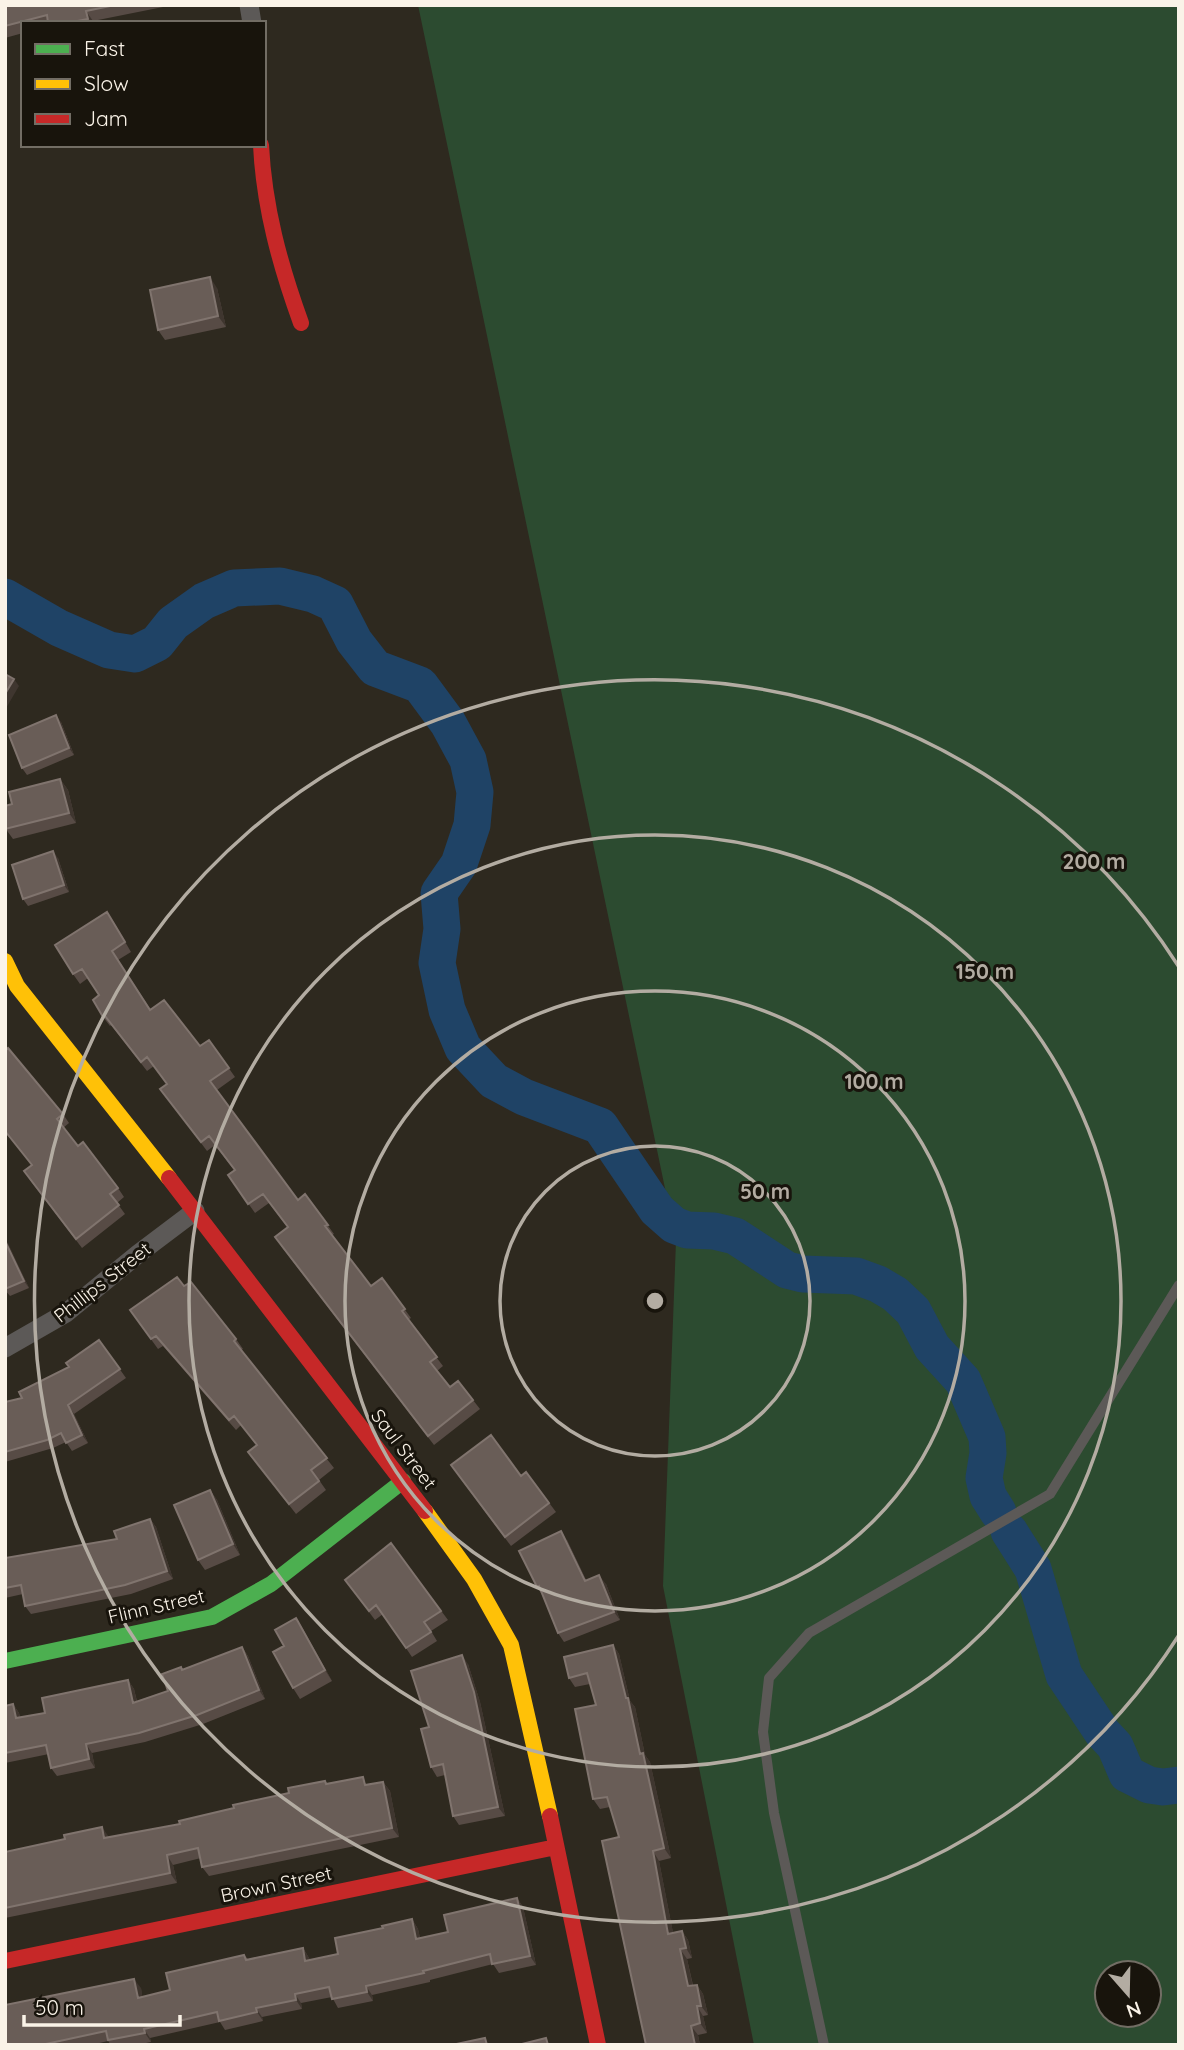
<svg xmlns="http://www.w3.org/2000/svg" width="1184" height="2050" viewBox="0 0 1184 2050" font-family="Quicksand,sans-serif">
  <rect width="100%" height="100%" fill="#2e291f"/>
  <path fill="#2c4b30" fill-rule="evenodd" d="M 418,5 L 1179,5 L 1179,2045 L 754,2045 L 663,1586 L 676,1241 ZM 1107,1973 L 1149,1973 L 1149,2015 L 1107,2015 Z"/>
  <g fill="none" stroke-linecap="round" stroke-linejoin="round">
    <path stroke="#1f4366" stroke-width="37" d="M 5,597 L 59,628 L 109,650 L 135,654 L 157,643 L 173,623 L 204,601 L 234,588 L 280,586 L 313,594 L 335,604 L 354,641 L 375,668 L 420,685 L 448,723 L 468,760 L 475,792 L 472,825 L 459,864 L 439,893 L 442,929 L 437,963 L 447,1010 L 463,1048 L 494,1081 L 524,1097 L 600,1126 L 657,1210 L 674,1225 L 687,1230 L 714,1231 L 735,1236 L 787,1270 L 803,1274 L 856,1276 L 878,1284 L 895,1294 L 913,1311 L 932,1347 L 963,1381 L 987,1437 L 988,1453 L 984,1478 L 988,1496 L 998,1512
      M 1009,1531 L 1033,1569 L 1064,1675 L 1102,1732 L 1115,1746 L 1127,1774 L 1149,1785 L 1163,1787 L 1179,1785"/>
    <path stroke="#5c5957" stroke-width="10" d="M 824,2045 L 774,1813 L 763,1732 L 769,1678 L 809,1633 L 1050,1494 L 1179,1285"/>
    <path stroke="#5c5957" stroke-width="19" d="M 249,5 L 252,23
      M 5,1348 L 66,1313 L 138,1254 L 195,1211"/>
    <path stroke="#4caf50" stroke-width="16" d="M 5,1661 L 212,1617 L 271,1584 L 403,1481"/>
    <path stroke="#ffc107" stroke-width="16" d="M 5,961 L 17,986 L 169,1178
      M 425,1511 L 474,1579 L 511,1645 L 550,1816"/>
    <path stroke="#c62828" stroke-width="16" d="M 261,145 C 264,207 280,265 301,323
      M 169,1178 L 425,1511
      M 550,1816 L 598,2045
      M 5,1961 L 556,1847"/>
  </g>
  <path fill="#574b45" d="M 5,5 L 173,5 L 93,21 L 94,23 L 23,23 L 23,33 L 5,38 Z
    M 217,288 L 226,327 L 165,340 L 158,330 Z
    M 61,722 L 74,755 L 27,775 L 22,768 Z
    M 60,779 L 68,790 L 76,823 L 13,839 L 5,828 L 12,804 Z
    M 58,858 L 69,892 L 28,906 L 23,899 Z
    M 113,921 L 131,952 L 118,960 L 151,1010 L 200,1046 L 209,1040 L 235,1077 L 217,1090 L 298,1200 L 305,1194 L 334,1234 L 332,1235 L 371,1286 L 382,1278 L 411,1318 L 408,1320 L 443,1366 L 437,1371 L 450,1387 L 473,1400 L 480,1409 L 434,1445 L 281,1246 L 288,1228 L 269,1203 L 255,1213 L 228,1175 L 234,1170 L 215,1145 L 207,1151 L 167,1098 L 167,1084 L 154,1066 L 147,1071 L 111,1025 L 110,1026 L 103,1017 L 99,995 L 88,978 L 80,984 L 73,974 Z
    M 5,1051 L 63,1114 L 69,1123 L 63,1128 L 78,1146 L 118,1188 L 124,1197 L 117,1203 L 125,1214 L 82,1248 L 30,1180 L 32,1165 L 5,1132 Z
    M 5,1239 L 29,1288 L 10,1296 L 5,1290 Z
    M 184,1286 L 236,1339 L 243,1349 L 241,1350 L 334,1468 L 319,1480 L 326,1490 L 296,1514 L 248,1452 L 257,1445 L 241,1425 L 236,1430 L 163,1346 L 158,1349 L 130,1310 Z
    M 99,1340 L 126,1378 L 74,1414 L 88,1443 L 72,1451 L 66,1442 L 53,1448 L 5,1462 L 5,1402 L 22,1398 L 69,1367 Z
    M 526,1472 L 556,1512 L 511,1546 L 457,1474 L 521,1476 Z
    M 210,1490 L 217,1500 L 240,1555 L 205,1570 L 198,1560 Z
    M 150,1519 L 156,1527 L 173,1579 L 131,1594 L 31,1614 L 25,1606 L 23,1594 L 5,1598 L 5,1558 L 117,1539 Z
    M 567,1540 L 586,1580 L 606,1584 L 620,1620 L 564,1642 L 558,1633 L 543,1596 L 537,1587 Z
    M 391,1543 L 448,1620 L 431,1631 L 437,1641 L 412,1657 L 383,1614 L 375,1620 L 345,1580 Z
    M 296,1618 L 303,1629 L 332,1681 L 300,1699 L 293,1688 L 284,1646 Z
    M 613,1645 L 619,1654 L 630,1701 L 635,1707 L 645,1755 L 650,1762 L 671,1858 L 659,1861 L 673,1933 L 682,1931 L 688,1940 L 692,1958 L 687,1959 L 693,1985 L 697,1985 L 703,1994 L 708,2015 L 703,2016 L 707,2033 L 698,2035 L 700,2045 L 646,2045 L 619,1837 L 610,1807 L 600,1809 L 593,1799 L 596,1705 L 590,1684 L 575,1687 L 569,1678 Z
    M 242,1647 L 248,1656 L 265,1699 L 203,1724 L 145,1742 L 92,1753 L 95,1768 L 57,1776 L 51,1768 L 49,1754 L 5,1763 L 5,1706 L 13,1704 L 19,1713 L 20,1717 L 45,1713 L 128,1680 L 134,1689 L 137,1701 L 168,1691 L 183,1670 Z
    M 468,1664 L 480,1702 L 505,1816 L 459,1825 L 453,1816 L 445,1775 L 437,1777 L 431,1767 L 429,1727 Z
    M 325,1781 L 328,1784 L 368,1784 L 383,1782 L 390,1791 L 399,1837 L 209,1876 L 202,1867 L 201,1858 L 173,1865 L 177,1883 L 5,1918 L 5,1852 L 109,1838 L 180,1824 L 289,1793 Z
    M 517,1898 L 523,1907 L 536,1965 L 499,1973 L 493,1964 L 430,1980 L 430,1982 L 372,1995 L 373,2001 L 338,2008 L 332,1997 L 301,2003 L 302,2009 L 262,2017 L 263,2021 L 225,2030 L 220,2022 L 150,2038 L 151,2042 L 136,2045 L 111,2045 L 108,2041 L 91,2045 L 5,2045 L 141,1988 L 142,1997 L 170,1990 L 244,1955 L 248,1959 L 303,1948 L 309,1958 L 310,1960 L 338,1954 L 383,1928 L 412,1919 L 418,1929 L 420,1938 L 448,1932 Z"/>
  <path fill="#3f362f" d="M 86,11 L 93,21 L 94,23 L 90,23 L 88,19 Z
    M 210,277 L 217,288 L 226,327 L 218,316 Z
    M 14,679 L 19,686 L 5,710 L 5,694 Z
    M 56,715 L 61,722 L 74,755 L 69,748 Z
    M 60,779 L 68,790 L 76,823 L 69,813 Z
    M 53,851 L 58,858 L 69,892 L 64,885 Z
    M 5,1239 L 8,1243 L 29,1288 L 24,1281 Z
    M 68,1405 L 74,1414 L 88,1443 L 82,1435 Z
    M 210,1490 L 217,1500 L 240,1555 L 233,1544 Z
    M 150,1519 L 156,1527 L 173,1579 L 167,1571 Z
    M 561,1531 L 567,1540 L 591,1590 L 585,1581 Z
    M 599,1575 L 606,1584 L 620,1620 L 614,1612 Z
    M 296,1618 L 303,1629 L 332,1681 L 325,1670 Z
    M 613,1645 L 619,1654 L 630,1701 L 635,1707 L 645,1755 L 650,1762 L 671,1858 L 664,1848 Z
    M 242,1647 L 248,1656 L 265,1699 L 259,1690 Z
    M 462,1655 L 468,1664 L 480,1702 L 505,1816 L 498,1807 Z
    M 128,1680 L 134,1689 L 139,1711 L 133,1703 Z
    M 13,1704 L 19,1713 L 22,1727 L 16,1718 Z
    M 86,1744 L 92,1753 L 95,1768 L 89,1759 Z
    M 383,1782 L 390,1791 L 399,1837 L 392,1828 Z
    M 102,1827 L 109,1837 L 111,1848 L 104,1838 Z
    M 653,1851 L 659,1861 L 675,1943 L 668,1934 Z
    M 167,1855 L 173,1865 L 177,1883 L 170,1873 Z
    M 517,1898 L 523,1907 L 536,1965 L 530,1956 Z
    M 412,1919 L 418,1929 L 422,1948 L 416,1939 Z
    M 682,1931 L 688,1940 L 692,1958 L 686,1948 Z
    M 303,1948 L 309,1958 L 312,1970 L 305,1961 Z
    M 680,1949 L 687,1959 L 695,1996 L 688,1986 Z
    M 134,1979 L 141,1988 L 144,2007 L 138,1998 Z
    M 697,1985 L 703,1994 L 708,2015 L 701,2006 Z
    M 366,1986 L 372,1995 L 373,2001 L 367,1992 Z
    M 295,1994 L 301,2003 L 302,2009 L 296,2000 Z
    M 697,2006 L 703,2016 L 707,2033 L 700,2023 Z
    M 256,2008 L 262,2017 L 263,2021 L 257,2012 Z
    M 691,2026 L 698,2035 L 700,2045 L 695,2045 Z
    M 144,2029 L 150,2038 L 151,2042 L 145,2033 Z"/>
  <path fill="#695d57" stroke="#80746e" stroke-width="2" d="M 5,5 L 115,5 L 86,11 L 88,19 L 67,23 L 48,23 L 47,15 L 5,26 Z
    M 210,277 L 218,316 L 158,330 L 150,290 Z
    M 5,674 L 14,679 L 5,694 Z
    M 56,715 L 69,748 L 22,768 L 9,735 Z
    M 60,779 L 69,813 L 5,829 L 5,806 L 12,804 L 9,792 Z
    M 53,851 L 64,885 L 23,899 L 12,865 Z
    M 107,912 L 125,942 L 112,951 L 150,1010 L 164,1000 L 200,1046 L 209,1040 L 229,1068 L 210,1081 L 298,1200 L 305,1194 L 328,1225 L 325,1226 L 371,1286 L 382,1278 L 405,1309 L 402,1311 L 437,1357 L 430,1362 L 450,1387 L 458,1381 L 473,1400 L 428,1436 L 275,1237 L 288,1227 L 263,1194 L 248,1204 L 228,1175 L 235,1170 L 209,1136 L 201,1142 L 160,1089 L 167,1084 L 147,1057 L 141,1062 L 105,1016 L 103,1017 L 93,1000 L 99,995 L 82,969 L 73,974 L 55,945 Z
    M 8,1048 L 63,1114 L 57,1119 L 78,1146 L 83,1142 L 118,1188 L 110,1194 L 119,1205 L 76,1239 L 24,1171 L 32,1165 L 5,1131 L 5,1051 Z
    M 5,1241 L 24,1281 L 5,1289 Z
    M 177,1277 L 184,1286 L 191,1282 L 236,1339 L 234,1341 L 327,1458 L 311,1470 L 319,1481 L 289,1504 L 248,1452 L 257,1445 L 234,1416 L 229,1420 L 156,1336 L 151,1339 L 130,1310 Z
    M 99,1340 L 120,1369 L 68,1405 L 82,1435 L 66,1443 L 61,1433 L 47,1440 L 5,1452 L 5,1402 L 22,1398 L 19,1392 L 69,1367 L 66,1363 Z
    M 491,1435 L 521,1476 L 526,1472 L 549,1503 L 505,1537 L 451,1465 Z
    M 210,1490 L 233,1544 L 198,1560 L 174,1505 Z
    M 150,1519 L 167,1571 L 125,1585 L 25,1606 L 21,1585 L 5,1588 L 5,1558 L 117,1539 L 114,1531 Z
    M 561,1531 L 585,1581 L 599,1575 L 614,1612 L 558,1633 L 539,1586 L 537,1587 L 519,1551 Z
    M 391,1543 L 441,1611 L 424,1622 L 431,1632 L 406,1648 L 376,1605 L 369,1611 L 345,1580 Z
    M 296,1618 L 325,1670 L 293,1688 L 273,1652 L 284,1646 L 275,1630 Z
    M 613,1645 L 626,1698 L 628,1698 L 640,1754 L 643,1753 L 664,1848 L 653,1851 L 668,1934 L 682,1931 L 686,1948 L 680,1949 L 688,1986 L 697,1985 L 701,2006 L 697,2006 L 700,2023 L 691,2026 L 695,2045 L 646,2045 L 602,1841 L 619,1837 L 607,1797 L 593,1799 L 575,1709 L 596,1705 L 587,1673 L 569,1678 L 564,1657 Z
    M 242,1647 L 259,1690 L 197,1715 L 139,1733 L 86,1744 L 89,1759 L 51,1768 L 46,1745 L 5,1753 L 5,1706 L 13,1704 L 16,1718 L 45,1713 L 42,1698 L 128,1680 L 133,1703 L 168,1691 L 162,1674 L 181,1667 L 182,1670 Z
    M 462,1655 L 474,1692 L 498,1807 L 453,1816 L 443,1764 L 431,1767 L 421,1729 L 429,1727 L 411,1671 Z
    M 363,1777 L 365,1785 L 383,1782 L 392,1828 L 202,1867 L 198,1848 L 167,1855 L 170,1873 L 5,1908 L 5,1852 L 65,1839 L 64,1835 L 102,1827 L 104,1838 L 180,1824 L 179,1821 L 234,1808 L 233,1805 L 289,1793 L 288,1788 L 325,1781 L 326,1784 Z
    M 517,1898 L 530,1956 L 492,1964 L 490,1954 L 423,1971 L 424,1973 L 366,1986 L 367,1992 L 332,1999 L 329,1987 L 295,1994 L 296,2000 L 256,2008 L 257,2012 L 219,2021 L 217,2012 L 144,2029 L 145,2033 L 108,2040 L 106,2031 L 41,2045 L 5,2045 L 5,2005 L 134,1979 L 138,1998 L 170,1990 L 166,1973 L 244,1955 L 246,1960 L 303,1948 L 305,1961 L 338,1954 L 335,1938 L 383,1928 L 382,1926 L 412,1919 L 416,1939 L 448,1932 L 444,1915 Z
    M 485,2038 L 487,2045 L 456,2045 L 456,2044 Z
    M 546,2038 L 548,2045 L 518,2045 Z"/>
  <g fill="none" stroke="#b3aca2" stroke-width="3.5">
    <circle cx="655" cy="1301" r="155"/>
    <circle cx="655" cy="1301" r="310"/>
    <circle cx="655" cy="1301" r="466"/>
    <path d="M1179 1635A621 621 0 1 1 1179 967"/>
  </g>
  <g text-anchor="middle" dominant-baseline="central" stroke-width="6" stroke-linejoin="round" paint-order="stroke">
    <g font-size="19" fill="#faf3e8" stroke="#18140c">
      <text transform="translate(102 1282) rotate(-38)">Phillips Street</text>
      <text transform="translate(404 1449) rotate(53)">Saul Street</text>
      <text transform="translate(156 1606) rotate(-13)">Flinn Street</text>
      <text transform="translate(276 1884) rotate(-12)">Brown Street</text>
    </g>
  </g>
  <circle cx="655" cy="1301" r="10" fill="#b3aca2" stroke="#18140c" stroke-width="3.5"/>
  <g font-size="21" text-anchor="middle" font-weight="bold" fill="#b3aca2" stroke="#18140c" stroke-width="6" stroke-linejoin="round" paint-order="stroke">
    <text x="1094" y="869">200 m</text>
    <text x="985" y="979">150 m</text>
    <text x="874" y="1089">100 m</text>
    <text x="765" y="1199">50 m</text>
  </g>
  <rect width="1184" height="2050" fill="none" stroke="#faf3e8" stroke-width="14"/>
  <rect x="21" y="21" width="245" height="126" fill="#18140c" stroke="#726d64" stroke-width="2"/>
  <rect x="35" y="44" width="35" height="10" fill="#4caf50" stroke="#726d64" stroke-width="2"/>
  <text x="84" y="56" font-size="21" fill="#faf3e8">Fast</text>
  <rect x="35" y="79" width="35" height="10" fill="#ffc107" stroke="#726d64" stroke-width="2"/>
  <text x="84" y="91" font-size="21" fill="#faf3e8">Slow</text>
  <rect x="35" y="114" width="35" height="10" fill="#c62828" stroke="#726d64" stroke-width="2"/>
  <text x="84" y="126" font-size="21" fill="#faf3e8">Jam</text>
  <g transform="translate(1128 1994) rotate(160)"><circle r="33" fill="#18140c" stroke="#726d64" stroke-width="2"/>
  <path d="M0-5L12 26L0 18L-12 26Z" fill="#b3aca2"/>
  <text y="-10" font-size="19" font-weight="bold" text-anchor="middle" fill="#faf3e8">N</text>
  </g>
  <path d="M24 2015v10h156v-10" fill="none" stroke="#faf3e8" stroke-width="3.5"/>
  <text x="35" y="2015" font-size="21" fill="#faf3e8" stroke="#18140c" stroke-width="5" paint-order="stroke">50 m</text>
</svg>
